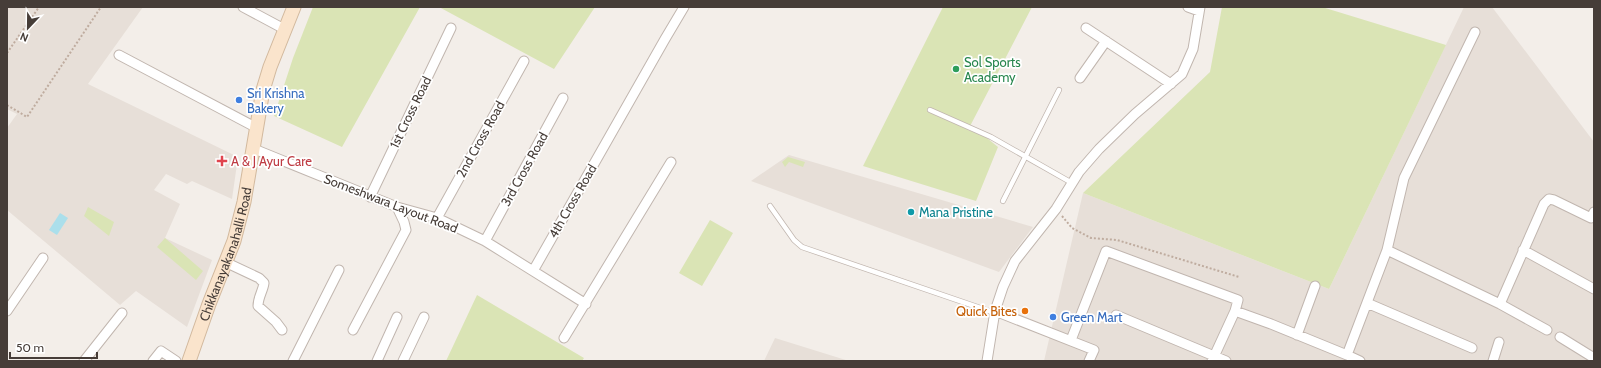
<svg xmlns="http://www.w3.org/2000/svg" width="1601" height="368" viewBox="0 0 1601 368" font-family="Cabin,sans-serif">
  <rect width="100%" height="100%" fill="#f3eee9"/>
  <path fill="#e7dfd8" d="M 7,7 L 143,7 L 88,84 L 238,157 L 232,199 L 192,181 L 187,184 L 166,174 L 154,190 L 180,204 L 165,238 L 212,260 L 187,327 L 136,291 L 120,305 L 7,210 L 7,128 L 17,114 L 7,109 Z
    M 1464,7 L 1492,7 L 1594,142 L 1594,361 L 1044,361 L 1083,193 L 1329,289 Z
    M 789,155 L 1033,227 L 999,272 L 751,181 Z
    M 775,338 L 849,361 L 764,361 Z"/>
  <path fill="#dae4b5" d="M 313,7 L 420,7 L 342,147 L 274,116 L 293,58 Z
    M 439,7 L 595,7 L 554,69 Z
    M 943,7 L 1032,7 L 968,130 L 982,134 L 998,147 L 976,201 L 863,166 Z
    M 1222,7 L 1322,7 L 1446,45 L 1329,289 L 1083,193 L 1210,72 Z
    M 788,157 L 805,162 L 803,167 L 789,162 L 785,167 L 782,162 Z
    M 88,207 L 114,222 L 109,236 L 84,216 Z
    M 710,220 L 733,233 L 702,286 L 679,273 Z
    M 165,238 L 203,271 L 196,280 L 157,247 Z
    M 477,295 L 584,358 L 582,361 L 446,361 Z"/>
  <path fill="#abdfeb" d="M 60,213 L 68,218 L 57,235 L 49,230 Z"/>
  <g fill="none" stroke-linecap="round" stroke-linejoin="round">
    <g stroke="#c1b6af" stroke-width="6">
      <path id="lane" d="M 930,110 L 991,137 L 1072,183
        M 1003,201 L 1059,90
        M 770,206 L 794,240 L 802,247 L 995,313"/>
    </g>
    <g stroke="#c1b6af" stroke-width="11">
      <path id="street" d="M 243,7 L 286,30
        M 1188,7 L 1199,11
        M 1086,28 L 1171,84
        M 119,55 L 257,128
        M 1080,78 L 1106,41
        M 254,149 L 397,207 L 437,218 L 485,241 L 586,304
        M 370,197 L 451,28
        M 437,218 L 524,61
        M 485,241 L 563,98
        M 1387,250 L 1404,178 L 1475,32
        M 1523,250 L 1594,289
        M 225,262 L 259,278 L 264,283 C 263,291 258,297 258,306 L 276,322 L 282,330
        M 533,271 L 665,39 L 684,7
        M 1367,303 L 1472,348
        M 1500,304 L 1547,330
        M 7,311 L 43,258
        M 995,311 L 1094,350 L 1089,361
        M 1116,315 L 1226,361
        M 353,330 L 406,230 L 404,222 L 397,207
        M 1297,335 L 1315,286
        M 1560,337 L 1594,358
        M 564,338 L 671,162
        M 1071,340 L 1106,251 L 1238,300 L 1235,311 L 1271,324 L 1347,355
        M 84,361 L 122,313
        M 153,361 L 161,351 L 176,361
        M 293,361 L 339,270
        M 377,361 L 397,317
        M 403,361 L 424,317
        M 987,361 L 995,311 L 1003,287 L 1015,261 L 1056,209 L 1079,172 L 1099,149 L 1135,114 L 1182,74 L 1193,49 L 1200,7
        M 1212,361 L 1235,311
        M 1360,361 L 1347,355 L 1387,250 L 1500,304 L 1544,204 L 1549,199 L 1554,200 L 1591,218 L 1594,212
        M 1493,361 L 1499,342"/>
    </g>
    <g stroke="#d2b99e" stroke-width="15">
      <g id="secondary">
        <path id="s1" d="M 189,361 L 209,304 L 234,241 L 244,202 L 263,90 L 270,67 L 294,7"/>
      </g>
    </g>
    <path stroke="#bfac9f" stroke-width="2" stroke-dasharray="2 2" stroke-linecap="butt" d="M 7,53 L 39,7
      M 7,105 L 27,117 L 101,7
      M 1062,216 L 1072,228 L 1091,238 L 1117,240 L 1239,277"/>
    <use href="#lane" stroke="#fff" stroke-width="4.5"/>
    <use href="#street" stroke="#fff" stroke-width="9"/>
    <use href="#secondary" stroke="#fae4cc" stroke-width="13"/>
  </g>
  <circle fill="#2e9e5b" stroke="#fff" stroke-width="1.5" cx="956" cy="69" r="4"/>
  <g fill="#3f7fe0" stroke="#fff" stroke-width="1.5">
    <circle cx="239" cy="100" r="4"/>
    <circle cx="1053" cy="317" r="4"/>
  </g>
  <path fill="#e0444e" stroke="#fff" stroke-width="1.5" d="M220 155h4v4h4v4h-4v4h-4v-4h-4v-4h4z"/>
  <circle fill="#0f9aa8" stroke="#fff" stroke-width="1.5" cx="911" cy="212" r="4"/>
  <circle fill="#e8710a" stroke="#fff" stroke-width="1.5" cx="1025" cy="311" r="4"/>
  <g text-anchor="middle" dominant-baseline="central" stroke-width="3.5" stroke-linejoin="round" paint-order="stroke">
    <g font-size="13" fill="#27864d" stroke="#fff" text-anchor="start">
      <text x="964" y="62">Sol Sports<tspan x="964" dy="15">Academy</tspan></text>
    </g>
    <g font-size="13" fill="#366cbe" stroke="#fff" text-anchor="start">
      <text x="247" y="93">Sri Krishna<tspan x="247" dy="15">Bakery</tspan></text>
      <text x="1061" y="317">Green Mart</text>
    </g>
    <g font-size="13" fill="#463d38" stroke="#fff">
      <text transform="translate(410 112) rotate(-64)">1st Cross Road</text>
      <text transform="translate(480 139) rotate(-61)">2nd Cross Road</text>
      <text transform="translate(524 169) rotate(-61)">3rd Cross Road</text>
      <text transform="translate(572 201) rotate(-60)">4th Cross Road</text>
      <text transform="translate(391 203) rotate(21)">Someshwara Layout Road</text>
      <text stroke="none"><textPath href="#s1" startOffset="113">Chikkanayakanahalli Road</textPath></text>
    </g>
    <g font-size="13" fill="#be3a42" stroke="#fff" text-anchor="start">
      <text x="231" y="161">A &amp; J Ayur Care</text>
    </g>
    <g font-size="13" fill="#0d838f" stroke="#fff" text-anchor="start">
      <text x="919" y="212">Mana Pristine</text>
    </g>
    <g font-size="13" fill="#c56008" stroke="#fff" text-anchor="end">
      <text x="1017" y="311">Quick Bites</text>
    </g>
  </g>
  <rect width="1601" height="368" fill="none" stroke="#463d38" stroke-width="16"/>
  <g transform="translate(28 28) rotate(202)" stroke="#ffffff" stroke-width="3" paint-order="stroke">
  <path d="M0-3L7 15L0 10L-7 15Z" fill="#463d38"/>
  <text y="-6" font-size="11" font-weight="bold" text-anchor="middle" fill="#463d38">N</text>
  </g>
  <path d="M10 352v6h87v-6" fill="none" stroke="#463d38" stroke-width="2"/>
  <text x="16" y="352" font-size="12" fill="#463d38" stroke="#ffffff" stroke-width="3" paint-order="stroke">50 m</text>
</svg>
